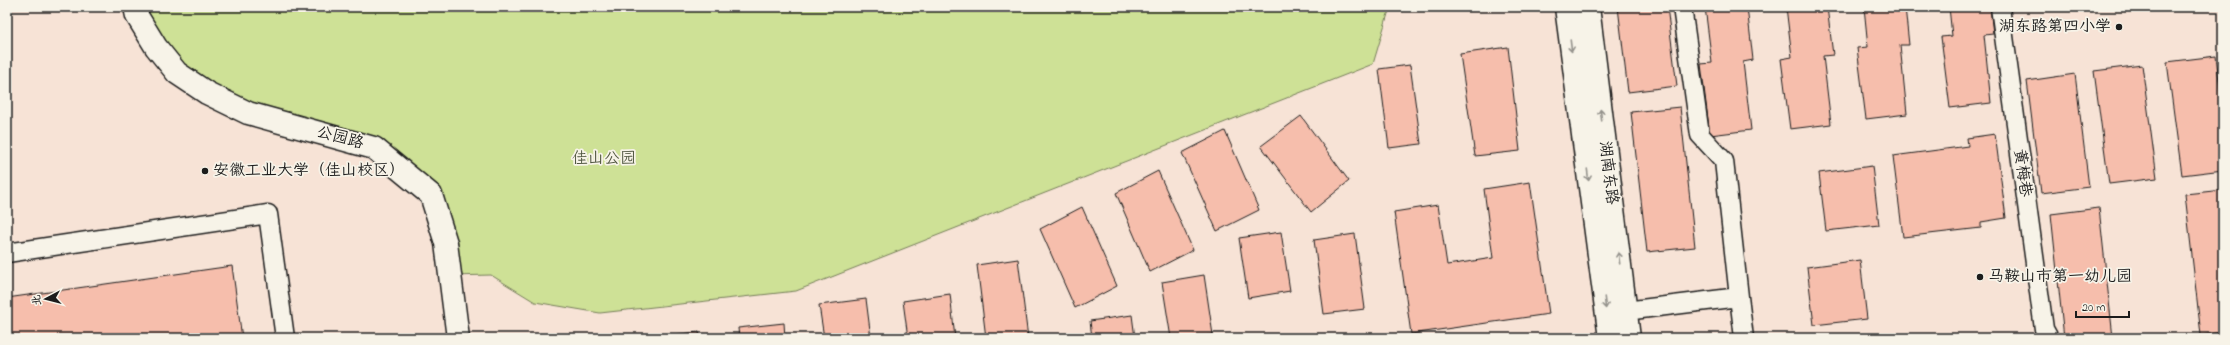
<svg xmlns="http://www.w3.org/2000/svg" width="2230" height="345" viewBox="0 0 2230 345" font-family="'Indie Flower','LXGW WenKai TC',sans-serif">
  <rect width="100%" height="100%" fill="#f7e3d6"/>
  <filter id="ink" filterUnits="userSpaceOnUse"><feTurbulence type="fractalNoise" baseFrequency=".025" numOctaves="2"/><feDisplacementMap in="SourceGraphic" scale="8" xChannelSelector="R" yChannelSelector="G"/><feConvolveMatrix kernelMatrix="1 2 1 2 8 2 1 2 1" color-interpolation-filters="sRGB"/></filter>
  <g filter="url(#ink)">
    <path fill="#cee196" stroke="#757e59" d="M 135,7 L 1390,7 L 1373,64 L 796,291 L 600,313 L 535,302 L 491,275 L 450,276 L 432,194 L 375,147 L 207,92 Z"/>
    <path fill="#f6beac" stroke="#1c1c1c" d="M 1618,7 L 1667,7 L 1677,86 L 1628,92 Z
      M 1705,7 L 1747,7 L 1753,60 L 1743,62 L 1751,130 L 1710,135 L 1701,64 L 1712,63 Z
      M 1786,7 L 1827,7 L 1833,55 L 1823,56 L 1831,124 L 1790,129 L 1781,59 L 1792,57 Z
      M 1864,7 L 1905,7 L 1909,45 L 1900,45 L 1907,114 L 1866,119 L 1857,48 L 1868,47 Z
      M 1949,7 L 1990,7 L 1993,34 L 1984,35 L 1991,103 L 1950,108 L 1941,37 L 1952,36 Z
      M 1508,47 L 1520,151 L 1475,156 L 1460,54 Z
      M 2216,56 L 2223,114 L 2223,170 L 2182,175 L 2167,62 Z
      M 1410,65 L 1421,144 L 1389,148 L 1379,69 Z
      M 2142,65 L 2157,178 L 2109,184 L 2094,71 Z
      M 2075,74 L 2089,187 L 2041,193 L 2027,81 Z
      M 1680,107 L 1695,247 L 1647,252 L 1631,112 Z
      M 1301,116 L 1349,181 L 1311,212 L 1261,146 Z
      M 1225,131 L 1259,210 L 1217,231 L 1182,153 Z
      M 1995,134 L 2006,218 L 1981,222 L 1981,228 L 1903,237 L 1893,156 L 1968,146 L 1967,138 Z
      M 1872,166 L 1879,225 L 1826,231 L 1819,173 Z
      M 1158,171 L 1193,250 L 1150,272 L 1116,193 Z
      M 1530,182 L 1549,314 L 1411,334 L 1394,212 L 1438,205 L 1447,265 L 1493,258 L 1484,189 Z
      M 2223,190 L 2223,332 L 2201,335 L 2185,194 Z
      M 1082,207 L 1117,286 L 1075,308 L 1040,229 Z
      M 2099,208 L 2113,338 L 2064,338 L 2051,214 Z
      M 1281,232 L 1290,291 L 1248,298 L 1239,238 Z
      M 1355,234 L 1365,309 L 1324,314 L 1314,240 Z
      M 1018,259 L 1028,338 L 986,338 L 977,265 Z
      M 1860,260 L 1867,319 L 1814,325 L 1807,267 Z
      M 232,266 L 242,338 L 11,338 L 7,298 Z
      M 1204,275 L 1213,335 L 1171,338 L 1162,282 Z
      M 950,294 L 955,338 L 908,338 L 903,301 Z
      M 866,299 L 871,338 L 824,338 L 819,305 Z
      M 1132,315 L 1135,338 L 1092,338 L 1090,321 Z
      M 784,323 L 785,338 L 739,338 L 738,328 Z
      M 699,332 L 700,338 L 654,338 L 654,337 Z"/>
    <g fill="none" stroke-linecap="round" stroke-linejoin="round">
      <g stroke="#1c1c1c" stroke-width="21">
        <path id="street" d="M 2000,7 L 2044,329 L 2049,338
          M 7,253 L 268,214 L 285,338
          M 1739,297 L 1744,338
          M 1625,311 L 1739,297 L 1724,161 L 1700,135 L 1682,7"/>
      </g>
      <g stroke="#1c1c1c" stroke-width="25">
        <path id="secondary" d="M 135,7 L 137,16 L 156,47 L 177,73 L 207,93 L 248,113 L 374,148 L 431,195 L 446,243 L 458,338
          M 1566,7 L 1610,338
          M 1588,7 L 1629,338"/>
      </g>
      <use href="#street" stroke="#f7f3e8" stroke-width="18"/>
      <use href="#secondary" stroke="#f7f3e8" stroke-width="22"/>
    </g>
    <defs><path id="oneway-shaft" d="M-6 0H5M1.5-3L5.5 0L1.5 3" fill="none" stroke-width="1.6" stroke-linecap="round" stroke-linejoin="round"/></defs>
    <g stroke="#94928c">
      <use href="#oneway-shaft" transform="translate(1571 46) rotate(83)"/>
      <use href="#oneway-shaft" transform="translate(1601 115) rotate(-97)"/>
      <use href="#oneway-shaft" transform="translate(1588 175) rotate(83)"/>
      <use href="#oneway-shaft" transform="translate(1619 258) rotate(-97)"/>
      <use href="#oneway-shaft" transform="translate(1605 303) rotate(83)"/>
    </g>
  </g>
  <g fill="#1c1c1c" stroke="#f7f3e8" stroke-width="1.5">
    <circle cx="2119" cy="27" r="4"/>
    <circle cx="205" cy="171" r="4"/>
    <circle cx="1980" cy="277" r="4"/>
  </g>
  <g text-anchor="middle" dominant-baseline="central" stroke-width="3.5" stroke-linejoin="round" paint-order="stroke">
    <g font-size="16" fill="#1c1c1c" stroke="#f7f3e8" text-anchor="start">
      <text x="2111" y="27" text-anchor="end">湖东路第四小学</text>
      <text x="213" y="171">安徽工业大学（佳山校区）</text>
      <text x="1988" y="277">马鞍山市第一幼儿园</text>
    </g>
    <g font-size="16" fill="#1c1c1c" stroke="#f7f3e8">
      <text transform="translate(340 138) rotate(15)">公园路</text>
      <text transform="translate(1608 173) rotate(83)">湖南东路</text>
      <text transform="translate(2022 173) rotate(82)">黄梅巷</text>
    </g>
    <g font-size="16" fill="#515741" stroke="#f7f3e8">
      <text x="604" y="159">佳山公园</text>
    </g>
  </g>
  <rect width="2230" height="345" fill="none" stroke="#f7f3e8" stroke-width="24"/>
  <rect x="12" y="12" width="2206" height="321" fill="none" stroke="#1c1c1c" stroke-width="1.5" filter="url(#ink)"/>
  <g transform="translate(46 299) rotate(263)" stroke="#f7f3e8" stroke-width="3" paint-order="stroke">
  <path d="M0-3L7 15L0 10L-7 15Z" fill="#1c1c1c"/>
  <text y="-6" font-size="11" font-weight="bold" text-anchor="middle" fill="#1c1c1c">北</text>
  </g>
  <path d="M2076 311v6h53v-6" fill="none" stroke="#1c1c1c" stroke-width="2"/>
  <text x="2082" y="311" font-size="12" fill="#1c1c1c" stroke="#f7f3e8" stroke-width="3" paint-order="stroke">20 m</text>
</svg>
